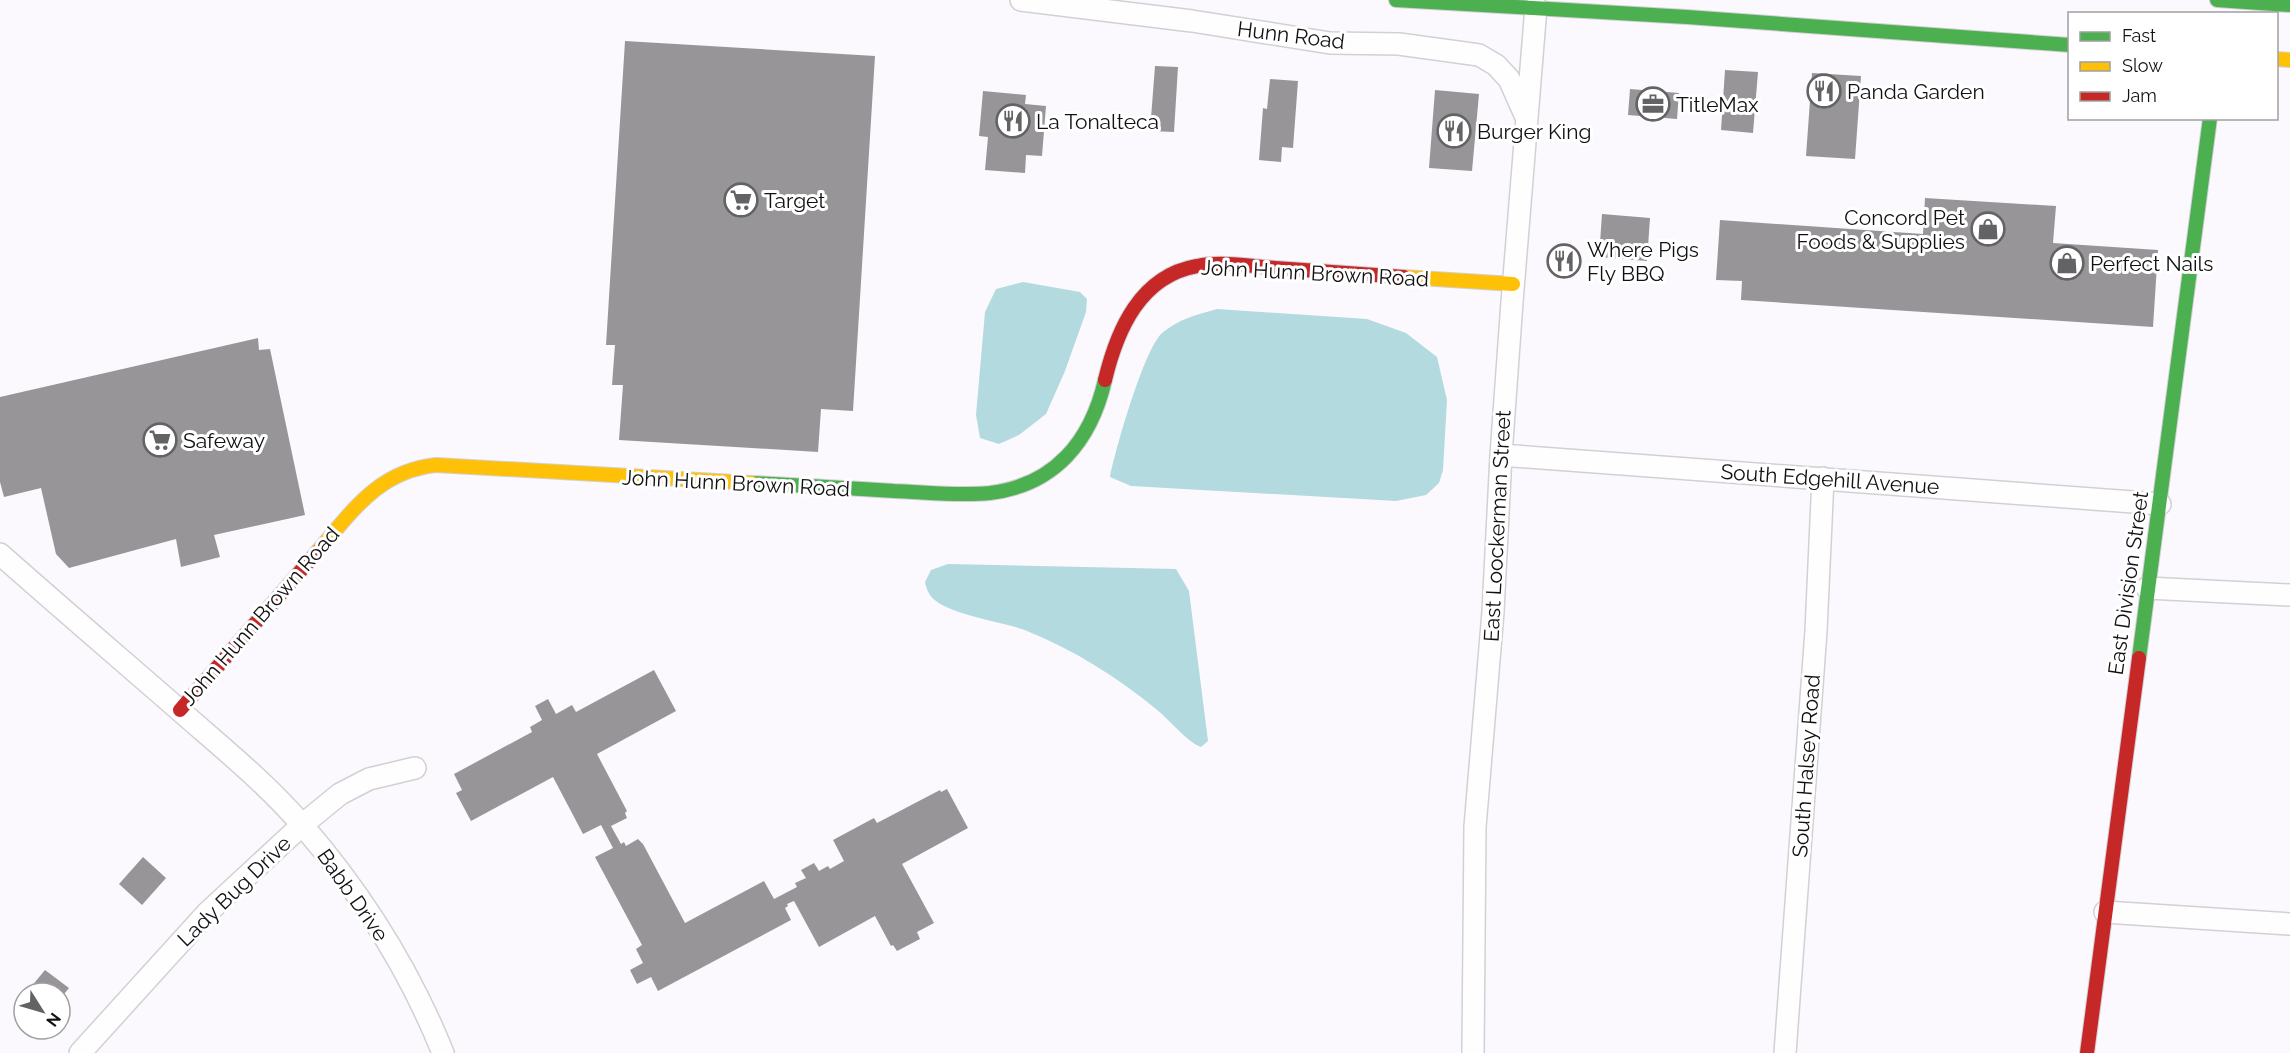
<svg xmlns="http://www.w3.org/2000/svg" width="2290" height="1053" viewBox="0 0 2290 1053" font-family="Raleway,sans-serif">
  <rect width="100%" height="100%" fill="#fbf9fd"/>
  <path fill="#b3dade" d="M 1023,282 L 1080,292 L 1087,299 L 1086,312 L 1065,371 L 1046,414 L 1019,435 L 999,444 L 980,438 L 976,415 L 985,312 L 996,289 Z
    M 1217,309 L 1367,319 L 1406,333 L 1437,357 L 1447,400 L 1443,470 L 1439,483 L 1426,495 L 1396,501 L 1131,486 L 1110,477 C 1115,451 1144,349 1162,333 C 1179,319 1196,315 1217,309 Z
    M 948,564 L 1176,569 L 1189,591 L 1208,741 L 1201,747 C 1187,742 1170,720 1156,709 C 1117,677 1074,650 1027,631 C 1003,621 944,615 930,595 C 927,591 926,586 925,582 L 931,570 Z"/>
  <path fill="#979598" d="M 625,41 L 875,56 L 853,411 L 821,409 L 818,452 L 619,440 L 623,385 L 612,385 L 615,345 L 606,345 Z
    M 1155,66 L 1178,67 L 1174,132 L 1150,131 Z
    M 1725,70 L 1758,72 L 1753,133 L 1721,130 Z
    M 1812,73 L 1861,76 L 1855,159 L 1806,156 Z
    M 1270,79 L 1298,81 L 1293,148 L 1282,147 L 1281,162 L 1259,160 L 1263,108 L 1267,109 Z
    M 1630,89 L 1679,93 L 1677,119 L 1628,115 Z
    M 1435,90 L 1479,94 L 1472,171 L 1429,168 Z
    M 983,91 L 1026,95 L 1025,104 L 1046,106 L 1042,156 L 1026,155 L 1025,173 L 985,170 L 988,137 L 979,136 Z
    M 1925,198 L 2056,206 L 2053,243 L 2158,250 L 2153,327 L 1741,300 L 1742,281 L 1716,280 L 1720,220 L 1923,234 Z
    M 1602,214 L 1650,218 L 1647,261 L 1599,257 Z
    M 258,338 L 259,350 L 270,349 L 305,515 L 214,535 L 220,557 L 181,567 L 176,539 L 69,568 L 56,554 L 41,488 L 4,497 L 0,482 L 0,397 Z
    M 654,670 L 676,711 L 597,754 L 627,811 L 625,813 L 627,818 L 611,826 L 621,844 L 624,842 L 626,846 L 638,839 L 643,844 L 685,923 L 764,881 L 774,899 L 797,887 L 795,883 L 806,878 L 801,870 L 814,863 L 819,871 L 828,866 L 830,869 L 844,861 L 833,840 L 874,818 L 877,823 L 940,790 L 941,792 L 947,789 L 968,828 L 902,864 L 934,923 L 917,932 L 920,939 L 897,951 L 893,945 L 891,946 L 875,916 L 819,947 L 794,901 L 787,904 L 788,906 L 785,908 L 791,920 L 658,991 L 651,977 L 637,984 L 630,970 L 643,963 L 636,949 L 642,945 L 595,857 L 613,848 L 601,825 L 583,834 L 553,777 L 471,821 L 456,793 L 462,790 L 454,774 L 532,732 L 530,727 L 542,720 L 535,706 L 548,699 L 556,714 L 572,705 L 576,712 Z
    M 143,857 L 166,878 L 142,905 L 119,884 Z
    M 45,970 L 69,988 L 60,999 L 60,993 L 26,993 Z"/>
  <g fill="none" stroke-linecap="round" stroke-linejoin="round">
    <g stroke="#d2d0d4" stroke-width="24">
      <path id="street" d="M 1021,0 L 1192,21 L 1330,43 L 1399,44 L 1479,55 L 1496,65 L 1509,79 L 1526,117
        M 1501,455 L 2160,504
        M 0,554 C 61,608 123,661 185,715 C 225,750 268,785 303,826 C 361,893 410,971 443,1053
        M 2147,588 L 2290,595
        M 2105,912 L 2290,924
        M 80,1053 L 207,913 L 302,825 L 340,794 L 369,779 L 415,768
        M 1473,1053 L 1475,827 L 1493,612 L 1501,455 L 1512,302 L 1536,7
        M 1785,1053 L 1816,631 L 1823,478"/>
    </g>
    <g stroke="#d2d0d4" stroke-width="16">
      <path id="fast" d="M 1396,0 L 1687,17 L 2070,45
        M 2217,0 L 2290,5
        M 752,483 C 799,485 846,488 894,491 C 925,492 958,496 990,493 C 1055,485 1091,441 1105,380
        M 2139,658 L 2210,118"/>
    </g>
    <g stroke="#d2d0d4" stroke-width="16">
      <path id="slow" d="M 2276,59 L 2290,60
        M 1404,277 L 1513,284
        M 317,552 C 352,512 378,471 436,465 L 752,483"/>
    </g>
    <g stroke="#d2d0d4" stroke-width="16">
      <path id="jam" d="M 1105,380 C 1117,330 1140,276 1197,266 C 1222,261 1250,266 1275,268 C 1318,271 1361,274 1404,277
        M 180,710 L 317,552
        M 2087,1053 L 2139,658"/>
    </g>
    <use href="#street" stroke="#fefeff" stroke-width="21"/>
    <use href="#fast" stroke="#4caf50" stroke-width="14"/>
    <use href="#slow" stroke="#ffc107" stroke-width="14"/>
    <use href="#jam" stroke="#c62828" stroke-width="14"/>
  </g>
  <defs>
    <g id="restaurant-ring" transform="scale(1.725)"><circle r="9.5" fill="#fff" stroke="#636264" stroke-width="1.5"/><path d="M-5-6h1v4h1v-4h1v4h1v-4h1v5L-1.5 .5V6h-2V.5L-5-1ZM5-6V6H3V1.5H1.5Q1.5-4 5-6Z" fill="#636264"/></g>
    <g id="office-ring" transform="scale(1.725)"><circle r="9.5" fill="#fff" stroke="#636264" stroke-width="1.5"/><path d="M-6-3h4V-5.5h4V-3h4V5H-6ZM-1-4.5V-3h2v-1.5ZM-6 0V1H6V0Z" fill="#636264"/></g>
    <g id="supermarket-ring" transform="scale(1.725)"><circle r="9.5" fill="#fff" stroke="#636264" stroke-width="1.5"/><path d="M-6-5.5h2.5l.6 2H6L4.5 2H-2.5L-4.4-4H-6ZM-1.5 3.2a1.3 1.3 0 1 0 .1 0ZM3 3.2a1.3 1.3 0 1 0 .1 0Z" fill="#636264"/></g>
    <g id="shop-ring" transform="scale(1.725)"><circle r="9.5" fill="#fff" stroke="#636264" stroke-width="1.5"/><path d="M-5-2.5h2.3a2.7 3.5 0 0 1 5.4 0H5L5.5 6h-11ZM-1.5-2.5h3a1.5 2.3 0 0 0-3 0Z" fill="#636264"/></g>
  </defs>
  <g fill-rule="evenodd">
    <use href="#restaurant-ring" x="1824" y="91"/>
    <use href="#office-ring" x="1653" y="104"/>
    <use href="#restaurant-ring" x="1013" y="121"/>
    <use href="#restaurant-ring" x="1454" y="131"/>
    <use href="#supermarket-ring" x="741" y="200"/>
    <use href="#shop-ring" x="1988" y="229"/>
    <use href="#restaurant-ring" x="1564" y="261"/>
    <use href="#shop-ring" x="2067" y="263"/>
    <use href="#supermarket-ring" x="160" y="440"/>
  </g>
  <g text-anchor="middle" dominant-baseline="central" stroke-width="6" stroke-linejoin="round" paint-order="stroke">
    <g font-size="21" fill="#111012" stroke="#fff">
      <text transform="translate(1291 35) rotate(7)">Hunn Road</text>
      <text transform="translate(1315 273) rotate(3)">John Hunn Brown Road</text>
      <text transform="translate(1830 479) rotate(4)">South Edgehill Avenue</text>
      <text transform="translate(736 483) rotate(3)">John Hunn Brown Road</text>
      <text transform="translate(1497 526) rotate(-87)">East Loockerman Street</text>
      <text transform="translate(2128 583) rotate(-82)">East Division Street</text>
      <text transform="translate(260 616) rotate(-49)">John Hunn Brown Road</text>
      <text transform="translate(1806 766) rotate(-86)">South Halsey Road</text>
      <text transform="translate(234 891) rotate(-44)">Lady Bug Drive</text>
      <text transform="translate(353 895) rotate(55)">Babb Drive</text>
    </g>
    <g font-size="21" fill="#111012" stroke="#fff" text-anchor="start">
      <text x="1847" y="91">Panda Garden</text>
      <text x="1676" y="104">TitleMax</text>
      <text x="1036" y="121">La Tonalteca</text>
      <text x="1477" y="131">Burger King</text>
      <text x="764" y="200">Target</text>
      <text x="1965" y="217" text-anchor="end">Concord Pet<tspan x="1965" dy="24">Foods &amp; Supplies</tspan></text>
      <text x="1587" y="249">Where Pigs<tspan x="1587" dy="24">Fly BBQ</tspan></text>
      <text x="2090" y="263">Perfect Nails</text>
      <text x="183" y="440">Safeway</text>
    </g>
  </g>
  <rect x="2068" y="12" width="210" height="108" fill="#ffffff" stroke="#a09fa0" stroke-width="1.5"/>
  <rect x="2080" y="32" width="30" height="9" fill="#4caf50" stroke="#a09fa0" stroke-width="1.5"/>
  <text x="2122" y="42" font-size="18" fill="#111012">Fast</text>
  <rect x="2080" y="62" width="30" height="9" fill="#ffc107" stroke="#a09fa0" stroke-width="1.5"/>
  <text x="2122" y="72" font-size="18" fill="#111012">Slow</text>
  <rect x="2080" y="92" width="30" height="9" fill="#c62828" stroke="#a09fa0" stroke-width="1.5"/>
  <text x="2122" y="102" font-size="18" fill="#111012">Jam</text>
  <g transform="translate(42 1011) rotate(127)"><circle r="28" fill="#ffffff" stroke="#a09fa0" stroke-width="1.5"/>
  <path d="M0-4.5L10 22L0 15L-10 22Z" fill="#636264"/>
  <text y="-9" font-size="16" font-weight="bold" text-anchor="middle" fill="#111012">N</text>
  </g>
</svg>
